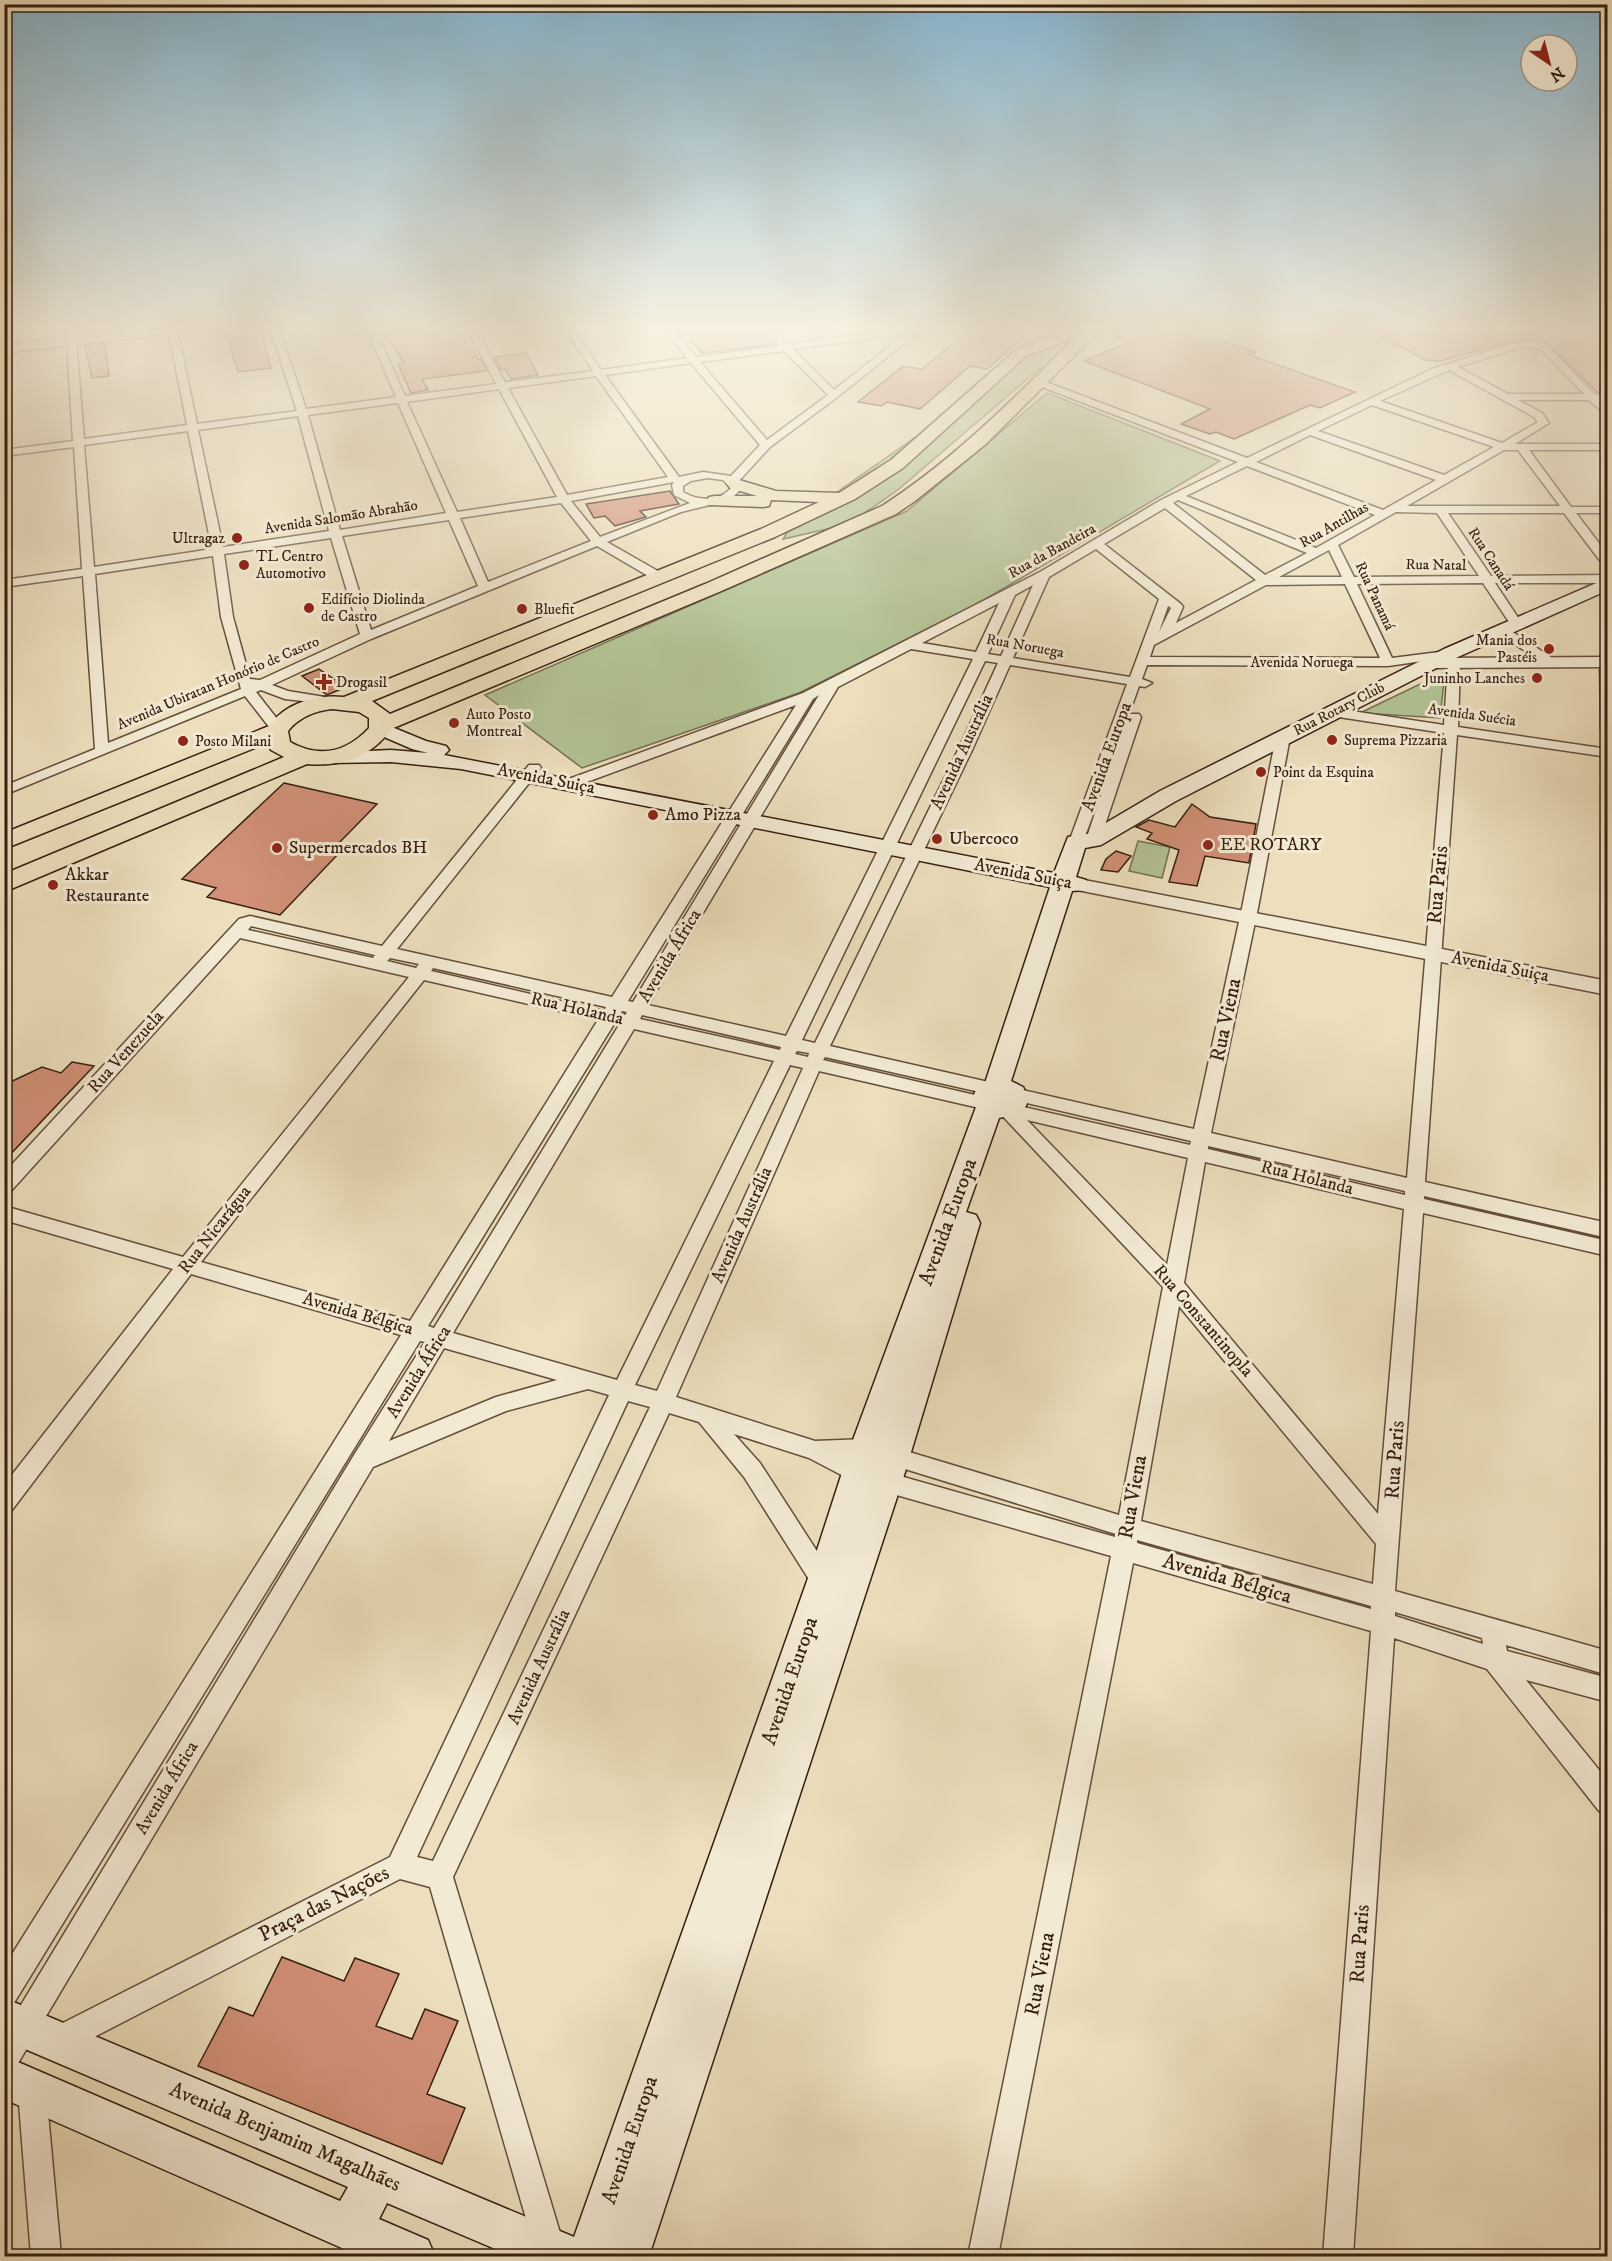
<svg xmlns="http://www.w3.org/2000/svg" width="1612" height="2261" viewBox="0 0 1612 2261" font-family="'IM FELL DW Pica',serif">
  <rect width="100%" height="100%" fill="#eddfbd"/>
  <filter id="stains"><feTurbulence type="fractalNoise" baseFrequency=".00333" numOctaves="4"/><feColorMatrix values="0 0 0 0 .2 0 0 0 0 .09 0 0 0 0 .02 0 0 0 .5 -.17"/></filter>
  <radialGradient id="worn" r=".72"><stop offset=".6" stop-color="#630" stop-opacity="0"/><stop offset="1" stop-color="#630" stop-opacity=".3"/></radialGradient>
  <path fill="#b3c395" stroke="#747052" stroke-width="1.5" d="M 1041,328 L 1088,328 L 1066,345 L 1069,347 L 1043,370 L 1039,369 L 899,489 L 849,524 L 783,539 L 793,523 L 934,424 Z
    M 1047,393 L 1220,461 L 972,607 L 799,693 L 582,768 L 485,695 L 907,511 Z
    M 1445,672 L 1440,718 L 1360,713 Z
    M 1138,841 L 1170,847 L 1162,878 L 1129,871 Z"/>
  <path fill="#d19077" stroke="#351e10" stroke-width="1.5" d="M 398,328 L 454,328 L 470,349 L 473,349 L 477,359 L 481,359 L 487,371 L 422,379 L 428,390 L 411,393 L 398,364 L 404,363 L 382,330 Z
    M 679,328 L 757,328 L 773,345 L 702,353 Z
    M 972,328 L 1019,328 L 1026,335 L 987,369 L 970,366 L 920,409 L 887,402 L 882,406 L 858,402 L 903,366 L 922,369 Z
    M 1135,328 L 1168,328 L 1205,341 L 1213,338 L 1255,352 L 1249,355 L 1355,392 L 1320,408 L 1310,405 L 1234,439 L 1216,432 L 1210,434 L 1181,424 L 1210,409 L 1084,361 L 1130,342 L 1113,335 Z
    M 1364,328 L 1589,328 L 1600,332 L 1608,331 L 1608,393 L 1597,392 L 1542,338 L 1515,341 L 1440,361 L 1425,360 Z
    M 262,335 L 271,368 L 238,372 L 228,339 Z
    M 105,343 L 109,376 L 92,378 L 85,346 Z
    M 526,353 L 538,375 L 511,379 L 505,369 L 501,370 L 494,357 Z
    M 670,491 L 679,504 L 640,511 L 646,517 L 615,526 L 605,516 L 594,518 L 586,504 Z
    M 319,669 L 346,687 L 327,695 L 302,676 Z
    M 284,783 L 377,804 L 335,847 L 343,849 L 280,915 L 207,897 L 216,888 L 182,879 Z
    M 1192,804 L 1210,817 L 1256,824 L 1249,863 L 1205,856 L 1197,886 L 1169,882 L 1179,850 L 1147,839 L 1152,833 L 1136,827 L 1149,820 L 1175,827 Z
    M 1116,851 L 1131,856 L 1118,872 L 1101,870 L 1106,859 Z
    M 72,1062 L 94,1066 L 4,1161 L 4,1085 L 42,1067 L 61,1073 Z
    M 282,1957 L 344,1981 L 355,1958 L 399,1974 L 376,2026 L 412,2039 L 425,2009 L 458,2021 L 427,2094 L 465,2108 L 442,2164 L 198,2066 L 229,2007 L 253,2016 Z"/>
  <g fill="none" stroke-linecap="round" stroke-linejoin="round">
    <g stroke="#634e3b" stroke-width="3">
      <path id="minor" d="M 66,328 L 75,328 L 84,439 L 187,425 L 168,328 L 177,328 L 197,424 L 297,411 L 270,328 L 279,328 L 306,409 L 396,397 L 366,328 L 375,328 L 405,396 L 496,384 L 467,328 L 475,328 L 505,382 L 593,371 L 565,328 L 573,328 L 601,370 L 687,358 L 664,328 L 673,328 L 696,357 L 779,346 L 764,328 L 773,328 L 788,344 L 912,328 L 921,330 L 836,398 L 770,447 L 738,482 L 742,488 L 730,500 L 681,512 L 607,542 L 663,574 L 663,580 L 655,580 L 597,546 L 371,639 L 272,685 L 288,691 L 337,699 L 339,702 L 337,705 L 285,699 L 261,690 L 256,692 L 285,729 L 283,732 L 273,732 L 245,696 L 4,795 L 4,786 L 95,749 L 83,576 L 4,587 L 4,580 L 82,569 L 74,447 L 4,456 L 4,450 L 73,441 ZM 905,334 L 834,390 L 793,349 ZM 784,351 L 828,395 L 767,440 L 700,362 ZM 691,363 L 760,445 L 731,476 L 703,472 L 679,477 L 605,375 ZM 596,376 L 668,477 L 567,495 L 508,388 ZM 499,389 L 557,497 L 457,512 L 407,402 ZM 398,403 L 446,513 L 340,530 L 308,415 ZM 298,416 L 329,531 L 223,547 L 198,430 ZM 188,431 L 212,549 L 94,567 L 84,445 ZM 708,478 L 723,480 L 731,488 C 719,502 698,501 683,492 L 683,486 L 691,481 ZM 674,482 L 672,485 L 674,495 L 690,503 L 600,537 L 571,501 ZM 561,503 L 591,541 L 488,582 L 460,518 ZM 449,520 L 478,586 L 371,630 L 342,536 ZM 331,538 L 360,634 L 260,680 L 250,679 L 233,617 L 224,554 ZM 213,556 L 221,617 L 241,689 L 108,743 L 95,574 Z
        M 1529,341 L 1547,345 L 1594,394 L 1605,397 L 1600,400 L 1608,408 L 1608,417 L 1589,400 L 1518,400 L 1542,413 L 1549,423 L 1515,444 L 1608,444 L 1608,450 L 1529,450 L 1571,507 L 1608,507 L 1608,513 L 1576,513 L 1608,555 L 1608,567 L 1604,566 L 1564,513 L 1448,513 L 1491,576 L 1608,575 L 1608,583 L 1495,583 L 1523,625 L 1517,629 L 1513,628 L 1483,583 L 1357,584 L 1392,658 L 1455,650 L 1457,653 L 1451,657 L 1388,666 L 1147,665 L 1142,679 L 1152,683 L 1145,687 L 1139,686 L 1129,714 L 1139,714 L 1141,717 L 1100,840 L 1093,844 L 1086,840 L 1111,765 L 1083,842 L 1076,846 L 1069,842 L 1127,684 L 1010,665 L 973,748 L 830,1046 L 993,1083 L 999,1085 L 1002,1089 L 999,1093 L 993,1095 L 825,1057 L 823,1060 L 988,1098 L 994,1099 L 997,1104 L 994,1109 L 988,1110 L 819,1071 L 676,1397 L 815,1441 L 866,1439 L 1119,1515 L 1163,1287 L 996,1109 L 999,1104 L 1006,1103 L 1190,1145 L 1191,1141 L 1014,1100 L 1008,1098 L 1005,1094 L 1008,1090 L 1014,1088 L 1194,1129 L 1242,908 L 1276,737 L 1283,733 L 1290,737 L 1258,908 L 1211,1133 L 1407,1178 L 1444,733 L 1332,716 L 1325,712 L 1332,708 L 1444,725 L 1448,663 L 1454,659 L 1460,663 L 1458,727 L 1608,749 L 1608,757 L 1457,735 L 1425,1182 L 1608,1223 L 1608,1238 L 1424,1196 L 1424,1199 L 1608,1241 L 1608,1256 L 1423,1213 L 1395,1591 L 1608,1651 L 1608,1675 L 1506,1645 L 1507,1651 L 1608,1678 L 1608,1702 L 1526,1680 L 1608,1781 L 1608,1815 L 1599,1811 L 1487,1669 L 1394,1638 L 1353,2256 L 1323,2256 L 1371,1631 L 1133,1563 L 998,2256 L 968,2256 L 1111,1556 L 886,1492 L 851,1480 L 809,1458 L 734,1434 L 760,1463 L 833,1576 L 837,1584 L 833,1592 L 825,1595 L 817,1592 L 744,1477 L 699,1422 L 669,1413 L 453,1877 L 564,2246 L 560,2256 L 538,2256 L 534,2246 L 430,1887 L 400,1879 L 69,2050 L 59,2054 L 49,2050 L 45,2040 L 49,2030 L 390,1857 L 609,1395 L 588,1389 L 506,1411 L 373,1467 L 14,2070 L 4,2074 L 4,2033 L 354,1455 L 425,1342 L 420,1341 L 14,2003 L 4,2007 L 4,1967 L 401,1335 L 191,1274 L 12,1510 L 4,1513 L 4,1485 L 173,1269 L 4,1220 L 4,1206 L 183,1257 L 409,977 L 240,938 L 11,1191 L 4,1193 L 4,1173 L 239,919 L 250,916 L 382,946 L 529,765 L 539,765 L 541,768 L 397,949 L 612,997 L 796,705 L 576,786 L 566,786 L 564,783 L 566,780 L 803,693 L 1040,572 L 1161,500 L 1238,462 L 1037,385 L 1037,381 L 1043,381 L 1247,458 L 1432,369 L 1515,343 ZM 1529,347 L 1541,349 L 1584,394 L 1508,394 L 1458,367 L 1519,348 ZM 1449,370 L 1534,417 L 1538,422 L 1502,443 L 1380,401 ZM 1372,405 L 1494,447 L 1444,475 L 1318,431 ZM 1310,435 L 1436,480 L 1383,510 L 1256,462 ZM 1504,450 L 1518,450 L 1560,506 L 1407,506 ZM 1247,466 L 1375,515 L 1316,548 L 1186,496 ZM 1178,500 L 1307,553 L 1265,575 L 1173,503 ZM 1165,508 L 1256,580 L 1176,623 L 1183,607 L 1181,604 L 1104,544 ZM 1396,512 L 1437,513 L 1479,576 L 1354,577 L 1338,545 ZM 1096,549 L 1159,599 L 1130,677 L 1013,658 L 1049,577 ZM 1329,550 L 1342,577 L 1279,577 ZM 1345,584 L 1380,658 L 1150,657 L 1154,645 L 1266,585 ZM 1033,585 L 1001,656 L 988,654 L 1015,595 ZM 999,603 L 976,652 L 922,643 ZM 1168,606 L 1171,608 L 1159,632 ZM 911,649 L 973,659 L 786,1036 L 648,1005 L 838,687 ZM 985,661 L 998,663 L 959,748 L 815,1043 L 802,1040 ZM 819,695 L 633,1002 L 628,1001 L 813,699 ZM 251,926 L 375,955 L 373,958 L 248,930 ZM 390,958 L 419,964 L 416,968 L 387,961 ZM 433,968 L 606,1007 L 604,1011 L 431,971 ZM 424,980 L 598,1020 L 410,1321 L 201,1262 ZM 622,1011 L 627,1012 L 625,1015 L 620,1014 ZM 642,1015 L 781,1047 L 780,1050 L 640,1019 ZM 614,1024 L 619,1025 L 434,1328 L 428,1326 ZM 634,1029 L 774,1061 L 617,1380 L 453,1333 ZM 797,1051 L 809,1053 L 808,1057 L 795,1054 ZM 790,1065 L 803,1068 L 657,1391 L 635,1385 ZM 1027,1120 L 1188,1158 L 1167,1265 ZM 1208,1146 L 1405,1191 L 1405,1195 L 1208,1149 ZM 1205,1162 L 1404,1209 L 1378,1514 L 1184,1283 ZM 1179,1306 L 1376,1544 L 1373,1584 L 1141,1521 ZM 444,1348 L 557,1380 L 496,1397 L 389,1441 ZM 628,1401 L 650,1407 L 433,1861 L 417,1857 ZM 866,1457 L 1116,1534 L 1115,1537 L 886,1472 L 851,1458 ZM 1137,1540 L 1371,1606 L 1371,1609 L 1137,1543 ZM 1395,1612 L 1482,1638 L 1483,1644 L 1395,1616 Z
        M 1504,628 L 1508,629 L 1560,663 L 1554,667 L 1549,666 L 1500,635 L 1498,632 Z
        M 1606,658 L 1608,659 L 1608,733 L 1601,729 L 1600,662 Z
        M 32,2077 L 42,2081 L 46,2091 L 61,2256 L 31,2256 L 18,2091 L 22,2081 Z"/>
    </g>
    <g stroke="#634e3b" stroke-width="3">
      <path id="tertiary" d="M 153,328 L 189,328 L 183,332 L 4,353 L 4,345 Z
        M 1608,657 L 1608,667 L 1432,668 L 1426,667 L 1423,663 L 1426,659 L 1432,658 Z
        M 1079,879 L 1608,981 L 1608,995 L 1072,889 L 1069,885 L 1072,881 Z"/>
    </g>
    <g stroke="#351e10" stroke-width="3">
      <path id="secondary" d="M 1608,578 L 1608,590 L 1458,657 L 1176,801 L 1101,845 L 1085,848 L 1076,877 L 1086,880 L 1089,885 L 1086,890 L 1072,891 L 1011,1081 L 1023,1087 L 1029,1100 L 1022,1113 L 999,1118 L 966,1212 L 976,1215 L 980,1223 L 902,1482 L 649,2256 L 512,2256 L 387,2203 L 379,2219 L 428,2240 L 435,2256 L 360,2256 L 4,2099 L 4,2056 L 340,2201 L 348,2187 L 4,2040 L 4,1998 L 574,2237 L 807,1581 L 850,1448 L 976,1107 L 974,1094 L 978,1087 L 985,1083 L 1050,887 L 461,769 L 391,762 L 330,763 L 323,761 L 320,757 L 323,753 L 391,750 L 428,753 L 412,749 L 375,733 L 372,729 L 375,725 L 382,723 L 426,741 L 446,746 L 449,750 L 444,755 L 1054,873 L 1068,837 L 1087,834 L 1160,791 L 1444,649 Z"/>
    </g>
    <g stroke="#351e10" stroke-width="3">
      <path id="primary" d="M 1073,328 L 1093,328 L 1091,331 L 1095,335 L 986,444 L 915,501 L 896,514 L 719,592 L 391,729 C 372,757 340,767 307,764 L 4,892 L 4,874 L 284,757 L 271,750 L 267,743 L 4,849 L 4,833 L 269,726 C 285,703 317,694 344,697 L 761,529 L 819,502 L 771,500 L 769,506 L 763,507 L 709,505 L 706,501 L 709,497 L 715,496 L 757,496 L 730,488 L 727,484 L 730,480 L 736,479 L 776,491 L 839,493 L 891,460 L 1016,350 ZM 1076,337 C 1015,397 955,459 882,506 L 705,584 L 390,714 L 372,701 L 775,537 L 855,499 L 903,468 L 1026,356 ZM 332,709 L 359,712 L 369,718 L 369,728 C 346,753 319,758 290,742 L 288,731 C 299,717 315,711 332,709 Z"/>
    </g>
    <use href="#minor" fill="#f3ead4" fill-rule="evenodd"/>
    <use href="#tertiary" fill="#f3ead4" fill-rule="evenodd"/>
    <use href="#secondary" fill="#f3ead4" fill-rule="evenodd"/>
    <use href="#primary" fill="#eddfbd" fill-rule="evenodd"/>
  </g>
  <linearGradient id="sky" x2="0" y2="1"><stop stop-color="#88b8d2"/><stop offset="0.51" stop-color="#f7f1e1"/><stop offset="1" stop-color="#f7f1e1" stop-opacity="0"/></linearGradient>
  <rect width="1612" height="644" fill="url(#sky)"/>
  <g fill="#8f2418" stroke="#f3ead4" stroke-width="2">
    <circle cx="237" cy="538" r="6"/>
    <circle cx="244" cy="565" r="6"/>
    <circle cx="309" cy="608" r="6"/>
    <circle cx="522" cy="609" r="6"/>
    <circle cx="1549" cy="649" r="6"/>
    <circle cx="1537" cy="678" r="6"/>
    <path d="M321 673h6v6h6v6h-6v6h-6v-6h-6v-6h6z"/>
    <circle cx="454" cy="723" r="6"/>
    <circle cx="1332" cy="740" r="6"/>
    <circle cx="183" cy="741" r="6"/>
    <circle cx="1261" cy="772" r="6"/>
    <circle cx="653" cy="815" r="6"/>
    <circle cx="937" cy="839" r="6"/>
    <circle cx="1208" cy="845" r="6"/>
    <circle cx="277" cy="848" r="6"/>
    <circle cx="53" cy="885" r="6"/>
  </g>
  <g text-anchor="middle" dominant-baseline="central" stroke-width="6" stroke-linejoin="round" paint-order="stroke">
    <g font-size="15" fill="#351e10" stroke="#f3ead4">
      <text transform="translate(341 517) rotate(-9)">Avenida Salomão Abrahão</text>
      <text transform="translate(1334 525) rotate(-30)">Rua Antilhas</text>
      <text transform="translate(1052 551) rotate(-29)">Rua da Bandeira</text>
      <text transform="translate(1491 559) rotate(57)">Rua Canadá</text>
      <text transform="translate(1436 565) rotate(1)">Rua Natal</text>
      <text transform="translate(1375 596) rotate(65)">Rua Panamá</text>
      <text transform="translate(1025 646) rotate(10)">Rua Noruega</text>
      <text x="1302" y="662">Avenida Noruega</text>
      <text transform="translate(218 683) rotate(-23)">Avenida Ubiratan Honório de Castro</text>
      <text transform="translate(1339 709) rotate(-27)">Rua Rotary Club</text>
      <text transform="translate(1472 715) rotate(8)">Avenida Suécia</text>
    </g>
    <g font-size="15" fill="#351e10" stroke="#f3ead4" text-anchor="start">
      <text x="225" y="538" text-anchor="end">Ultragaz</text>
      <text x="256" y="556">TL Centro<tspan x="256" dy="17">Automotivo</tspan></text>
      <text x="321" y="599">Edifício Diolinda<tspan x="321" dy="17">de Castro</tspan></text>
      <text x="534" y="609">Bluefit</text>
      <text x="1537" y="640" text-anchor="end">Mania dos<tspan x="1537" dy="17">Pastéis</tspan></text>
      <text x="1525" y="678" text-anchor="end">Juninho Lanches</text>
      <text x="336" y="682">Drogasil</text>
      <text x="466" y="714">Auto Posto<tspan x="466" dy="17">Montreal</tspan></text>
      <text x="1344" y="740">Suprema Pizzaria</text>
      <text x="195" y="741">Posto Milani</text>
      <text x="1273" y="772">Point da Esquina</text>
    </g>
    <g font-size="18" fill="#351e10" stroke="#f3ead4">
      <text transform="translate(962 752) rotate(-65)">Avenida Austrália</text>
      <text transform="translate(1107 757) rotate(-70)">Avenida Europa</text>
      <text transform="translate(546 779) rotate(11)">Avenida Suiça</text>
      <text transform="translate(1023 874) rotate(11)">Avenida Suiça</text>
      <text transform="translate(670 956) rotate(-59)">Avenida África</text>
      <text transform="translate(1500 967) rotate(11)">Avenida Suiça</text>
      <text transform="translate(577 1009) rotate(13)">Rua Holanda</text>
      <text transform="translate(126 1052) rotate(-48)">Rua Venezuela</text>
      <text transform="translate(1307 1178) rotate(14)">Rua Holanda</text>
      <text transform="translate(742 1225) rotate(-66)">Avenida Austrália</text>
      <text transform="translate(215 1230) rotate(-52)">Rua Nicarágua</text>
      <text transform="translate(358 1314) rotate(16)">Avenida Bélgica</text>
      <text transform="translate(1203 1321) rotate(49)">Rua Constantinopla</text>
      <text transform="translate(419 1372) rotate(-58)">Avenida África</text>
      <text transform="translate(539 1667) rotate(-65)">Avenida Austrália</text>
      <text transform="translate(167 1788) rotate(-59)">Avenida África</text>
    </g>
    <g font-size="18" fill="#351e10" stroke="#f3ead4" text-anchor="start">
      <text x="665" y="815">Amo Pizza</text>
      <text x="949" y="839">Ubercoco</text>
      <text x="1220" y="845">EE ROTARY</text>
      <text x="289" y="848">Supermercados BH</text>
      <text x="65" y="875">Akkar<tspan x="65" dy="21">Restaurante</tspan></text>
    </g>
    <g font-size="21" fill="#351e10" stroke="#f3ead4">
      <text transform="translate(1438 885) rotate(-85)">Rua Paris</text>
      <text transform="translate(1226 1020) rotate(-78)">Rua Viena</text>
      <text transform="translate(948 1222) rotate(-70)">Avenida Europa</text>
      <text transform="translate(1395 1460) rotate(-86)">Rua Paris</text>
      <text transform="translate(1133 1497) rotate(-80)">Rua Viena</text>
      <text transform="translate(1227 1579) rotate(16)">Avenida Bélgica</text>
      <text transform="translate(790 1681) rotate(-71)">Avenida Europa</text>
      <text transform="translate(324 1904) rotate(-27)">Praça das Nações</text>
      <text transform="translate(1360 1944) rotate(-86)">Rua Paris</text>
      <text transform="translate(1040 1974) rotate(-79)">Rua Viena</text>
      <text transform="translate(285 2137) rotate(23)">Avenida Benjamim Magalhães</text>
      <text transform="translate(630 2140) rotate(-71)">Avenida Europa</text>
    </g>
  </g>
  <rect width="1612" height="2261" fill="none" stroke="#eddfbd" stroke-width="24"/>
  <rect x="6" y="6" width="1600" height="2249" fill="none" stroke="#351e10" stroke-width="3"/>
  <rect x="12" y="12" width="1588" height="2237" fill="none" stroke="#351e10" stroke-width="1.5"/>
  <g transform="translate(1549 63) rotate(145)"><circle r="28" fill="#f3ead4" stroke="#a79886" stroke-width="1.5"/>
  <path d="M0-4.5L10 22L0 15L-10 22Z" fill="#8f2418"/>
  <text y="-9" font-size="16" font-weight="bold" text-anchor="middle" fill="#351e10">N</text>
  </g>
  <rect width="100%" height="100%" filter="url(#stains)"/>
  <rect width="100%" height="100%" fill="url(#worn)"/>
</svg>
